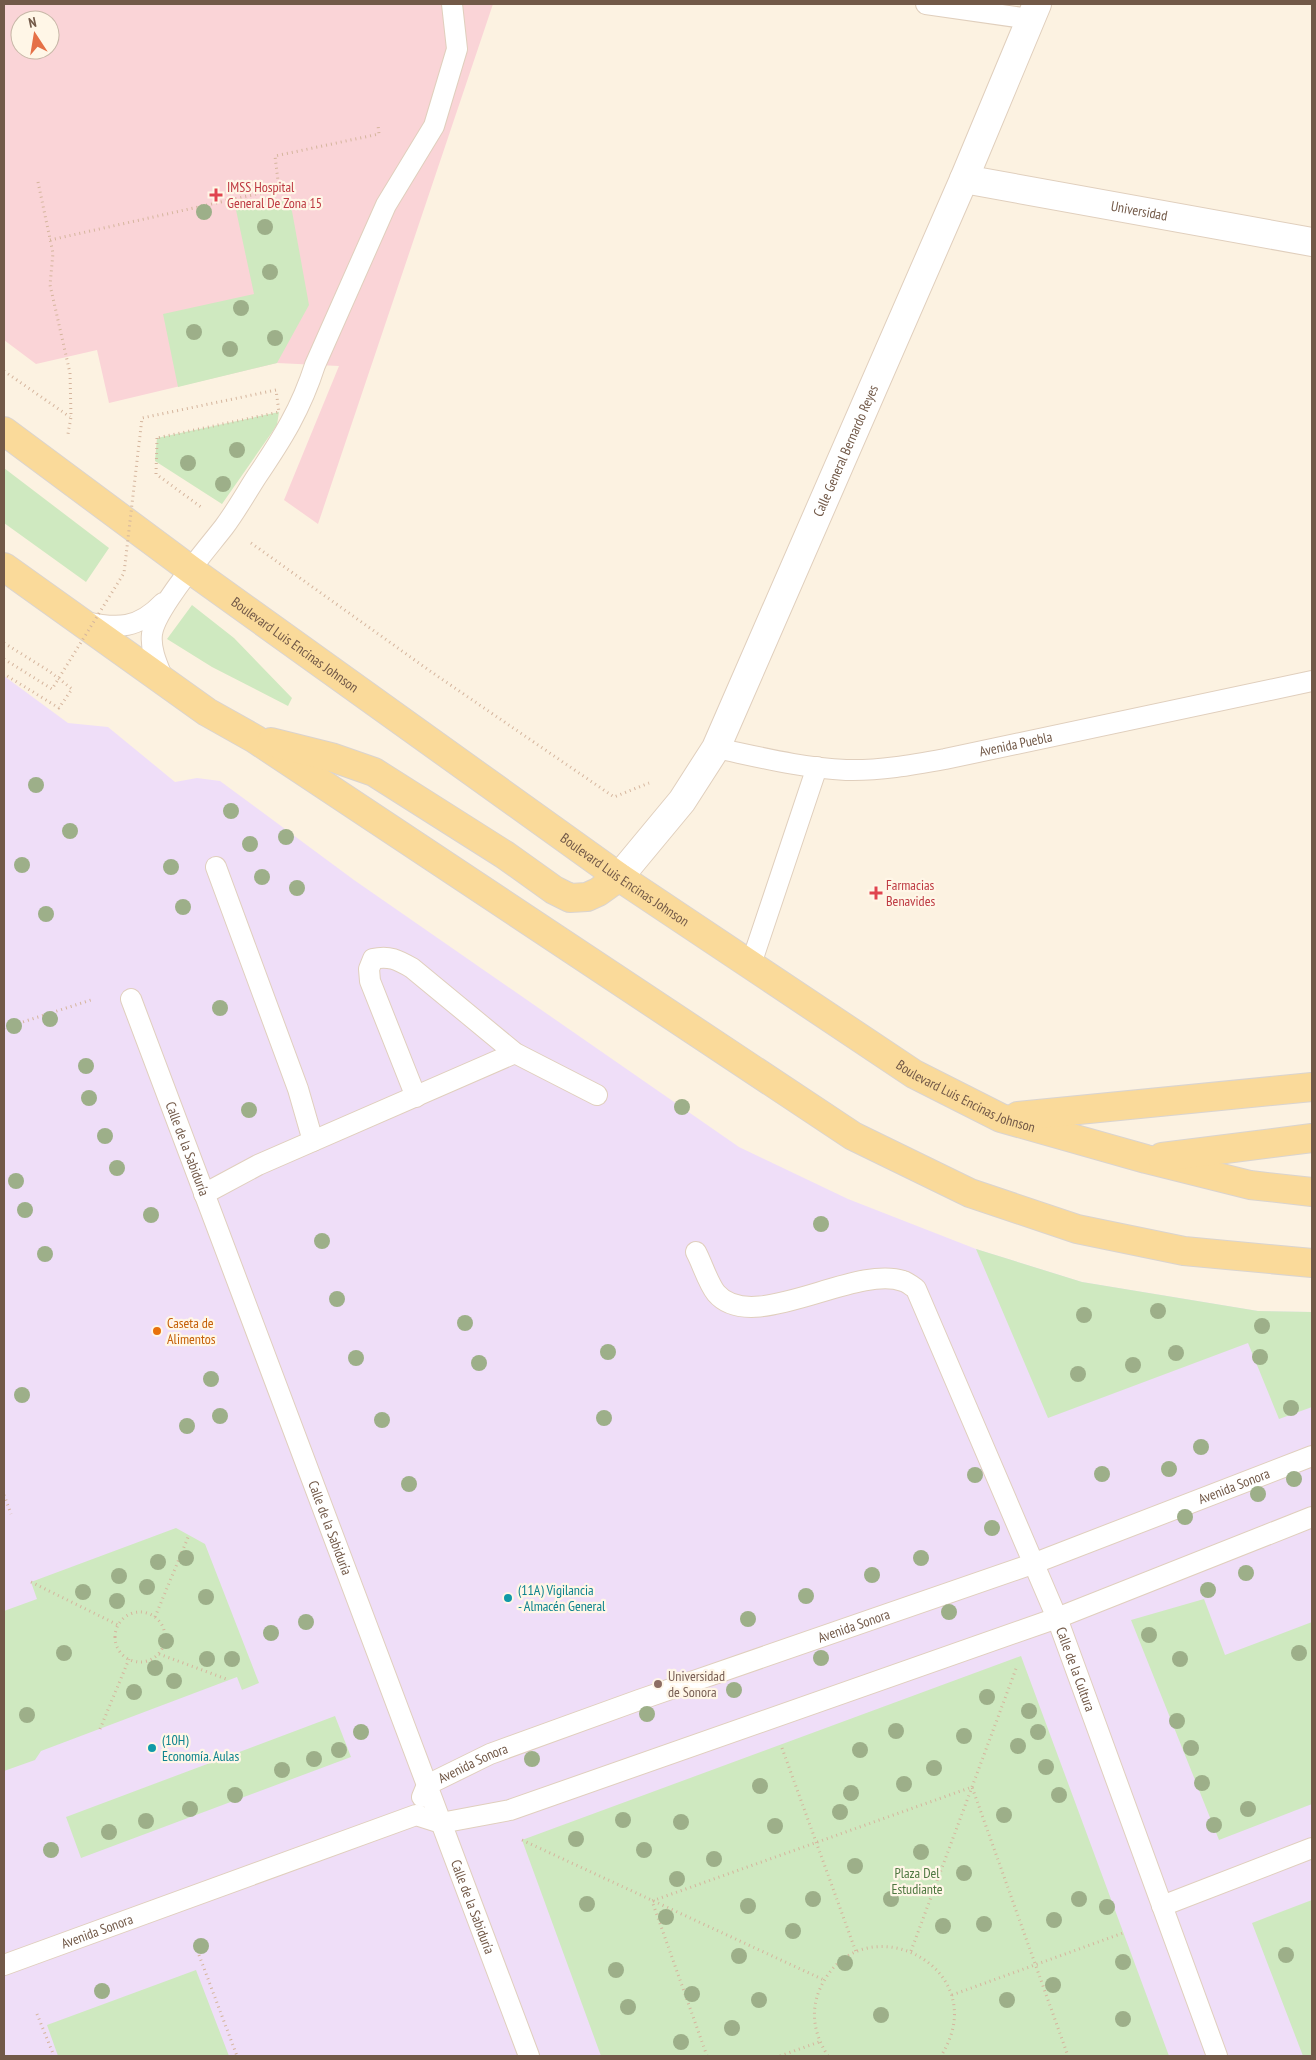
<svg xmlns="http://www.w3.org/2000/svg" width="1316" height="2060" viewBox="0 0 1316 2060" font-family="'PT Sans Narrow',sans-serif">
  <rect width="100%" height="100%" fill="#fcf2e1"/>
  <path fill="#efdef8" d="M 4,676 L 68,723 L 108,727 L 175,782 L 197,778 L 220,781 L 354,880 L 739,1147 L 848,1199 L 976,1249 L 1082,1282 L 1258,1311 L 1312,1312 L 1312,2056 L 4,2056 Z"/>
  <path fill="#fad4d7" fill-rule="evenodd" d="M 4,4 L 493,4 L 318,524 L 284,500 L 339,366 L 277,363 L 109,403 L 97,350 L 36,364 L 4,340 ZM 20,20 L 50,20 L 50,50 L 20,50 Z"/>
  <path fill="#cfe9c0" d="M 290,200 L 309,305 L 277,363 L 178,387 L 163,314 L 254,294 L 236,210 Z
    M 279,412 L 277,425 L 222,504 L 155,461 L 157,438 Z
    M 4,468 L 109,548 L 86,582 L 4,523 Z
    M 192,605 L 234,638 L 292,698 L 288,706 L 212,667 L 167,639 Z
    M 976,1249 L 1082,1282 L 1258,1311 L 1312,1312 L 1312,1407 L 1279,1419 L 1248,1343 L 1048,1418 Z
    M 176,1528 L 205,1544 L 259,1683 L 242,1690 L 237,1677 L 41,1751 L 35,1760 L 4,1771 L 4,1611 L 37,1599 L 31,1582 Z
    M 1204,1599 L 1225,1655 L 1312,1622 L 1312,1804 L 1219,1840 L 1131,1620 Z
    M 1021,1656 L 1169,2056 L 601,2056 L 522,1840 Z
    M 335,1716 L 351,1757 L 81,1858 L 66,1817 Z
    M 1312,1900 L 1312,2056 L 1303,2056 L 1252,1923 Z
    M 196,1970 L 229,2056 L 58,2056 L 47,2025 Z"/>
  <g fill="none" stroke-linecap="round" stroke-linejoin="round">
    <g stroke="#e0cfbd" stroke-width="22">
      <g id="lane">
        <path d="M 926,4 L 1030,19"/>
        <path d="M 85,622 C 118,629 138,629 163,603"/>
        <path d="M 164,681 C 158,666 150,650 152,634 C 155,609 207,549 224,527 C 236,511 246,493 257,476 C 282,439 301,409 315,365 L 386,205 L 434,126 L 457,49 L 452,4"/>
        <path id="s1" d="M 716,748 C 759,757 802,768 846,770 C 879,771 912,765 945,759 L 1312,681"/>
        <path d="M 216,867 L 298,1089 L 313,1141"/>
        <path d="M 751,964 L 817,767"/>
        <path id="s2" d="M 131,999 L 529,2056"/>
        <path d="M 416,1097 L 370,981 L 369,969 L 373,959 C 389,955 398,960 412,968 L 515,1053 L 597,1095"/>
        <path d="M 204,1194 L 258,1165 L 515,1053"/>
        <path id="s3" d="M 696,1252 C 702,1263 708,1283 716,1293 C 752,1336 854,1264 903,1281 C 907,1282 912,1286 916,1289 L 1057,1618 L 1217,2056"/>
        <path id="s4" d="M 422,1797 L 427,1785 L 490,1754 L 639,1700 L 1035,1563 L 1312,1456"/>
        <path d="M 1162,1906 L 1312,1848"/>
        <path id="s5" d="M 4,1965 L 416,1815 L 441,1823 L 510,1810 L 1057,1618 L 1312,1517"/>
      </g>
    </g>
    <g stroke="#e0cfbd" stroke-width="30">
      <g id="street">
        <path id="s6" d="M 964,179 L 1312,242"/>
        <path id="s7" d="M 619,877 L 682,801 L 716,748 L 964,179 L 1037,4"/>
      </g>
    </g>
    <g stroke="#dad4cf" stroke-width="30">
      <g id="primary">
        <path id="s8" d="M 4,431 L 191,570 L 619,877 L 914,1074 L 1001,1118 L 1146,1159 L 1250,1185 L 1312,1192"/>
        <path d="M 4,567 L 207,712 L 255,739 L 853,1136 L 970,1193 L 1077,1229 L 1184,1251 L 1312,1263"/>
        <path d="M 271,742 L 331,757 L 374,772 L 505,855 L 554,890 L 570,898 L 587,897 L 598,892 L 619,877"/>
        <path d="M 1018,1116 L 1312,1087"/>
        <path d="M 1162,1157 L 1312,1138"/>
      </g>
    </g>
    <path stroke="#d5b59d" stroke-width="3" stroke-dasharray="1 4" stroke-linecap="butt" d="M 38,182 L 53,253 L 50,285 L 70,373 L 71,417 L 68,434
      M 50,240 L 279,189 L 275,156 L 379,134 L 378,125
      M 4,371 L 70,417
      M 157,438 L 156,474 L 201,507
      M 251,543 L 430,671 L 614,797 L 649,783
      M 4,643 L 49,671 L 72,689 L 59,708 L 4,674
      M 4,1028 L 91,1000
      M 4,1495 L 11,1514
      M 31,1582 L 118,1625
      M115 1637a25 25 0 1 1 50 0a25 25 0 1 1-50 0Z
      M 155,1617 L 189,1535
      M 159,1654 L 229,1680
      M 100,1729 L 129,1659
      M 782,1748 L 856,1952
      M 522,1840 L 824,1980
      M 911,1951 L 1017,1666
      M 199,1955 L 237,2056
      M 952,1995 L 1123,1933
      M 37,2014 L 54,2056
      M 707,2056 L 652,1901 L 972,1787 L 1068,2056
      M 780,2056 L 819,2042
      M 828,2056 C 815,2036 810,2014 819,1991 C 858,1898 998,1966 941,2056"/>
    <use href="#lane" stroke="#fff" stroke-width="20"/>
    <use href="#street" stroke="#fff" stroke-width="28"/>
    <use href="#primary" stroke="#fada9a" stroke-width="28"/>
    <path stroke="#d5b59d" stroke-width="3" stroke-dasharray="1 4" stroke-linecap="butt" d="M 4,659 L 52,689 L 124,573 L 142,418 L 276,390 L 279,412 L 157,438"/>
  </g>
  <g fill="#9daf89">
    <circle cx="204" cy="212" r="8"/>
    <circle cx="265" cy="227" r="8"/>
    <circle cx="270" cy="272" r="8"/>
    <circle cx="241" cy="308" r="8"/>
    <circle cx="194" cy="332" r="8"/>
    <circle cx="275" cy="338" r="8"/>
    <circle cx="230" cy="349" r="8"/>
    <circle cx="237" cy="450" r="8"/>
    <circle cx="188" cy="463" r="8"/>
    <circle cx="223" cy="484" r="8"/>
    <circle cx="36" cy="785" r="8"/>
    <circle cx="231" cy="811" r="8"/>
    <circle cx="70" cy="831" r="8"/>
    <circle cx="286" cy="837" r="8"/>
    <circle cx="250" cy="844" r="8"/>
    <circle cx="22" cy="865" r="8"/>
    <circle cx="171" cy="867" r="8"/>
    <circle cx="262" cy="877" r="8"/>
    <circle cx="297" cy="888" r="8"/>
    <circle cx="183" cy="907" r="8"/>
    <circle cx="46" cy="914" r="8"/>
    <circle cx="220" cy="1008" r="8"/>
    <circle cx="50" cy="1019" r="8"/>
    <circle cx="14" cy="1026" r="8"/>
    <circle cx="86" cy="1066" r="8"/>
    <circle cx="89" cy="1098" r="8"/>
    <circle cx="682" cy="1107" r="8"/>
    <circle cx="249" cy="1110" r="8"/>
    <circle cx="105" cy="1136" r="8"/>
    <circle cx="117" cy="1168" r="8"/>
    <circle cx="16" cy="1181" r="8"/>
    <circle cx="25" cy="1210" r="8"/>
    <circle cx="151" cy="1215" r="8"/>
    <circle cx="821" cy="1224" r="8"/>
    <circle cx="322" cy="1241" r="8"/>
    <circle cx="45" cy="1254" r="8"/>
    <circle cx="337" cy="1299" r="8"/>
    <circle cx="1158" cy="1311" r="8"/>
    <circle cx="1084" cy="1315" r="8"/>
    <circle cx="465" cy="1323" r="8"/>
    <circle cx="1262" cy="1326" r="8"/>
    <circle cx="608" cy="1352" r="8"/>
    <circle cx="1176" cy="1353" r="8"/>
    <circle cx="1260" cy="1357" r="8"/>
    <circle cx="356" cy="1358" r="8"/>
    <circle cx="479" cy="1363" r="8"/>
    <circle cx="1133" cy="1365" r="8"/>
    <circle cx="1078" cy="1374" r="8"/>
    <circle cx="211" cy="1379" r="8"/>
    <circle cx="22" cy="1395" r="8"/>
    <circle cx="1291" cy="1408" r="8"/>
    <circle cx="220" cy="1416" r="8"/>
    <circle cx="604" cy="1418" r="8"/>
    <circle cx="382" cy="1420" r="8"/>
    <circle cx="187" cy="1426" r="8"/>
    <circle cx="1201" cy="1447" r="8"/>
    <circle cx="1169" cy="1469" r="8"/>
    <circle cx="1102" cy="1474" r="8"/>
    <circle cx="975" cy="1475" r="8"/>
    <circle cx="1294" cy="1479" r="8"/>
    <circle cx="409" cy="1484" r="8"/>
    <circle cx="1258" cy="1494" r="8"/>
    <circle cx="1185" cy="1517" r="8"/>
    <circle cx="992" cy="1528" r="8"/>
    <circle cx="186" cy="1558" r="8"/>
    <circle cx="921" cy="1558" r="8"/>
    <circle cx="158" cy="1562" r="8"/>
    <circle cx="1246" cy="1573" r="8"/>
    <circle cx="872" cy="1575" r="8"/>
    <circle cx="119" cy="1576" r="8"/>
    <circle cx="147" cy="1587" r="8"/>
    <circle cx="1208" cy="1590" r="8"/>
    <circle cx="83" cy="1592" r="8"/>
    <circle cx="806" cy="1596" r="8"/>
    <circle cx="206" cy="1597" r="8"/>
    <circle cx="117" cy="1601" r="8"/>
    <circle cx="949" cy="1612" r="8"/>
    <circle cx="748" cy="1619" r="8"/>
    <circle cx="306" cy="1622" r="8"/>
    <circle cx="271" cy="1633" r="8"/>
    <circle cx="1149" cy="1635" r="8"/>
    <circle cx="166" cy="1641" r="8"/>
    <circle cx="64" cy="1653" r="8"/>
    <circle cx="1299" cy="1653" r="8"/>
    <circle cx="821" cy="1658" r="8"/>
    <circle cx="207" cy="1659" r="8"/>
    <circle cx="232" cy="1659" r="8"/>
    <circle cx="1180" cy="1659" r="8"/>
    <circle cx="155" cy="1668" r="8"/>
    <circle cx="174" cy="1681" r="8"/>
    <circle cx="734" cy="1690" r="8"/>
    <circle cx="134" cy="1692" r="8"/>
    <circle cx="987" cy="1697" r="8"/>
    <circle cx="1029" cy="1711" r="8"/>
    <circle cx="647" cy="1714" r="8"/>
    <circle cx="27" cy="1715" r="8"/>
    <circle cx="1177" cy="1721" r="8"/>
    <circle cx="896" cy="1731" r="8"/>
    <circle cx="361" cy="1732" r="8"/>
    <circle cx="1038" cy="1732" r="8"/>
    <circle cx="964" cy="1736" r="8"/>
    <circle cx="1018" cy="1746" r="8"/>
    <circle cx="1191" cy="1748" r="8"/>
    <circle cx="339" cy="1750" r="8"/>
    <circle cx="860" cy="1750" r="8"/>
    <circle cx="314" cy="1759" r="8"/>
    <circle cx="532" cy="1759" r="8"/>
    <circle cx="1046" cy="1767" r="8"/>
    <circle cx="934" cy="1768" r="8"/>
    <circle cx="282" cy="1770" r="8"/>
    <circle cx="1202" cy="1783" r="8"/>
    <circle cx="904" cy="1784" r="8"/>
    <circle cx="760" cy="1786" r="8"/>
    <circle cx="851" cy="1793" r="8"/>
    <circle cx="235" cy="1795" r="8"/>
    <circle cx="1059" cy="1795" r="8"/>
    <circle cx="190" cy="1809" r="8"/>
    <circle cx="1248" cy="1809" r="8"/>
    <circle cx="840" cy="1812" r="8"/>
    <circle cx="1004" cy="1815" r="8"/>
    <circle cx="623" cy="1820" r="8"/>
    <circle cx="146" cy="1821" r="8"/>
    <circle cx="681" cy="1822" r="8"/>
    <circle cx="1214" cy="1825" r="8"/>
    <circle cx="775" cy="1826" r="8"/>
    <circle cx="109" cy="1832" r="8"/>
    <circle cx="576" cy="1839" r="8"/>
    <circle cx="51" cy="1850" r="8"/>
    <circle cx="644" cy="1850" r="8"/>
    <circle cx="921" cy="1852" r="8"/>
    <circle cx="714" cy="1859" r="8"/>
    <circle cx="855" cy="1866" r="8"/>
    <circle cx="964" cy="1873" r="8"/>
    <circle cx="677" cy="1879" r="8"/>
    <circle cx="813" cy="1899" r="8"/>
    <circle cx="891" cy="1899" r="8"/>
    <circle cx="1079" cy="1899" r="8"/>
    <circle cx="587" cy="1904" r="8"/>
    <circle cx="748" cy="1906" r="8"/>
    <circle cx="1107" cy="1907" r="8"/>
    <circle cx="666" cy="1917" r="8"/>
    <circle cx="1054" cy="1920" r="8"/>
    <circle cx="984" cy="1924" r="8"/>
    <circle cx="943" cy="1926" r="8"/>
    <circle cx="793" cy="1931" r="8"/>
    <circle cx="201" cy="1946" r="8"/>
    <circle cx="1286" cy="1955" r="8"/>
    <circle cx="739" cy="1956" r="8"/>
    <circle cx="1123" cy="1962" r="8"/>
    <circle cx="845" cy="1963" r="8"/>
    <circle cx="616" cy="1970" r="8"/>
    <circle cx="1053" cy="1985" r="8"/>
    <circle cx="102" cy="1991" r="8"/>
    <circle cx="692" cy="1994" r="8"/>
    <circle cx="759" cy="2000" r="8"/>
    <circle cx="1007" cy="2000" r="8"/>
    <circle cx="628" cy="2007" r="8"/>
    <circle cx="881" cy="2015" r="8"/>
    <circle cx="1123" cy="2019" r="8"/>
    <circle cx="732" cy="2028" r="8"/>
    <circle cx="681" cy="2042" r="8"/>
  </g>
  <g fill="#e0444e" stroke="#fff6e7" stroke-width="2">
    <path d="M213.5 187.5h5v5h5v5h-5v5h-5v-5h-5v-5h5z"/>
    <path d="M873.5 885.5h5v5h5v5h-5v5h-5v-5h-5v-5h5z"/>
  </g>
  <circle fill="#e8710a" stroke="#fff6e7" stroke-width="2" cx="157" cy="1331" r="5"/>
  <g fill="#0f9aa8" stroke="#fff6e7" stroke-width="2">
    <circle cx="508" cy="1598" r="5"/>
    <circle cx="152" cy="1748" r="5"/>
  </g>
  <circle fill="#8d6e63" stroke="#fff6e7" stroke-width="2" cx="658" cy="1684" r="5"/>
  <g text-anchor="middle" dominant-baseline="central" stroke-width="4.5" stroke-linejoin="round" paint-order="stroke">
    <g font-size="14" fill="#be3a42" stroke="#fff6e7" text-anchor="start">
      <text x="227" y="187">IMSS Hospital<tspan x="227" dy="16">General De Zona 15</tspan></text>
      <text x="886" y="885">Farmacias<tspan x="886" dy="16">Benavides</tspan></text>
    </g>
    <g font-size="14" fill="#725948" stroke="#fff6e7">
      <text stroke="none"><textPath href="#s6" startOffset="178">Universidad</textPath></text>
      <text stroke="none"><textPath href="#s7" startOffset="486">Calle General Bernardo Reyes</textPath></text>
      <text stroke="none"><textPath href="#s8" startOffset="361">Boulevard Luis Encinas Johnson</textPath></text>
      <text stroke="none"><textPath href="#s1" startOffset="304">Avenida Puebla</textPath></text>
      <text stroke="none"><textPath href="#s8" startOffset="766">Boulevard Luis Encinas Johnson</textPath></text>
      <text stroke="none"><textPath href="#s8" startOffset="1171">Boulevard Luis Encinas Johnson</textPath></text>
      <text stroke="none"><textPath href="#s2" startOffset="160">Calle de la Sabiduría</textPath></text>
      <text stroke="none"><textPath href="#s4" startOffset="874">Avenida Sonora</textPath></text>
      <text stroke="none"><textPath href="#s2" startOffset="565">Calle de la Sabiduría</textPath></text>
      <text stroke="none"><textPath href="#s4" startOffset="469">Avenida Sonora</textPath></text>
      <text stroke="none"><textPath href="#s3" startOffset="668">Calle de la Cultura</textPath></text>
      <text stroke="none"><textPath href="#s4" startOffset="64">Avenida Sonora</textPath></text>
      <text stroke="none"><textPath href="#s2" startOffset="970">Calle de la Sabiduría</textPath></text>
      <text stroke="none"><textPath href="#s5" startOffset="99">Avenida Sonora</textPath></text>
    </g>
    <g font-size="14" fill="#c56008" stroke="#fff6e7" text-anchor="start">
      <text x="167" y="1323">Caseta de<tspan x="167" dy="16">Alimentos</tspan></text>
    </g>
    <g font-size="14" fill="#0d838f" stroke="#fff6e7" text-anchor="start">
      <text x="518" y="1590">(11A) Vigilancia<tspan x="518" dy="16">- Almacén General</tspan></text>
      <text x="162" y="1740">(10H)<tspan x="162" dy="16">Economía. Aulas</tspan></text>
    </g>
    <g font-size="14" fill="#785e54" stroke="#fff6e7" text-anchor="start">
      <text x="668" y="1676">Universidad<tspan x="668" dy="16">de Sonora</tspan></text>
    </g>
    <g font-size="14" fill="#4f7841" stroke="#fff6e7">
      <text x="917" y="1873">Plaza Del<tspan x="917" dy="16">Estudiante</tspan></text>
    </g>
  </g>
  <rect width="1316" height="2060" fill="none" stroke="#725948" stroke-width="10"/>
  <g transform="translate(35 35) rotate(348)"><circle r="24" fill="#fff6e7" stroke="#c7b7a7"/>
  <path d="M0-4L9 19L0 12L-9 19Z" fill="#e57047"/>
  <text y="-8" font-size="14" font-weight="bold" text-anchor="middle" fill="#725948">N</text>
  </g>
</svg>
